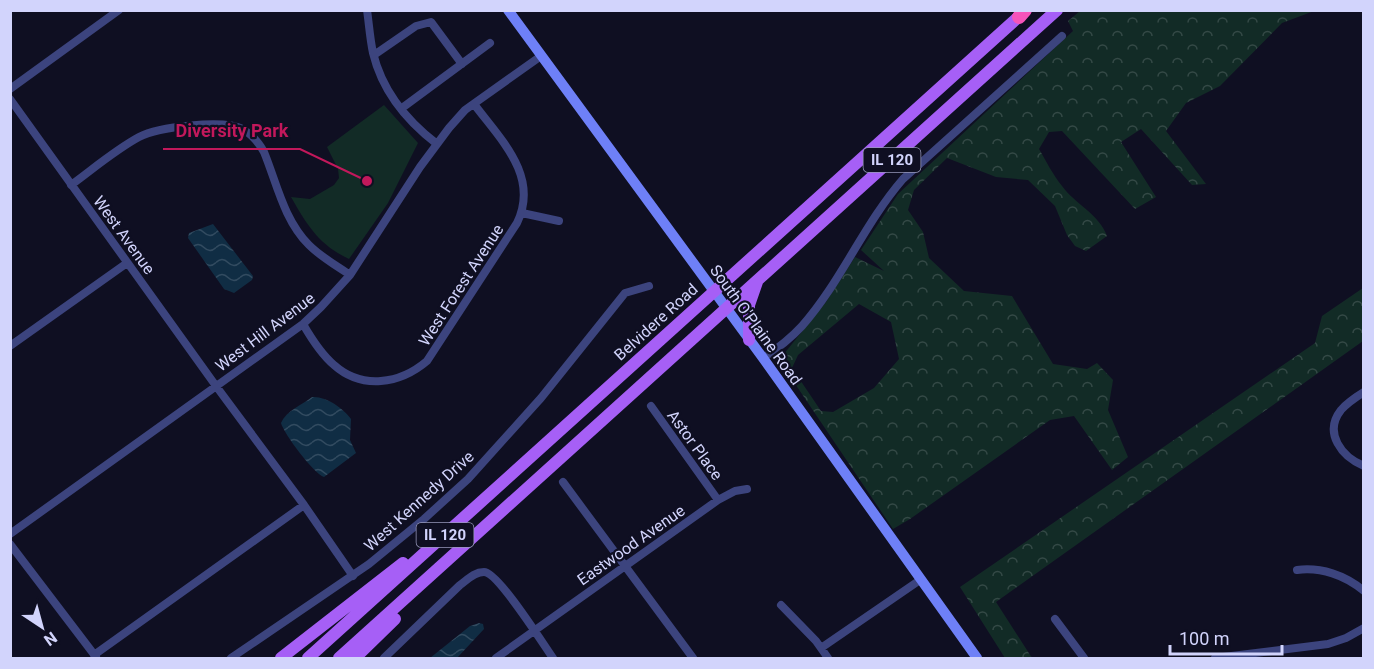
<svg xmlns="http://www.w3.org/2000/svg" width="1374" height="669" viewBox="0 0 1374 669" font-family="Roboto,sans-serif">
  <defs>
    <pattern id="forest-crowns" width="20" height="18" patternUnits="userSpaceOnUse" patternTransform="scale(1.5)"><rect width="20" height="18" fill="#122b26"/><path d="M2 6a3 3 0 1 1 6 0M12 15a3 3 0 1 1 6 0" fill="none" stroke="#344946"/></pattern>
    <pattern id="water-waves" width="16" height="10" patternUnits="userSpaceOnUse" patternTransform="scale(1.5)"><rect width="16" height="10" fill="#102d44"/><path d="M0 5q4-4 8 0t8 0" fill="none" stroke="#324b60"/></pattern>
  </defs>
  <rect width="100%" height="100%" fill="#0f0f22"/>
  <path fill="#122b26" d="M 384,105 L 418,143 L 388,203 L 349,259 C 319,245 307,225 291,197 L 310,199 L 334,185 L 339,178 L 338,169 L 327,147 Z"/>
  <path fill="url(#forest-crowns)" fill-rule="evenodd" d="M 1080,11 L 1314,11 L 1282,23 L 1220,86 L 1186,103 L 1166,131 L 1206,184 L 1192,185 L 1141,129 L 1121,142 L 1156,197 L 1135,209 L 1062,131 L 1049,132 L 1039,149 C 1046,161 1053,175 1062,186 C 1075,204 1099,214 1107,236 L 1086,251 L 1075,246 L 1067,235 L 1055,206 L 1028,180 L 996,177 L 947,158 L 914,190 L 908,210 L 923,232 L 929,258 L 964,291 L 1012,296 L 1053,364 L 1087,369 L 1097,363 L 1113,380 L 1108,410 L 1128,457 L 1112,470 L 1074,416 L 1050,420 L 910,519 L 893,529 L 779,360 L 826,302 L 855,257 L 884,271 L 861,250 L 898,194 L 1073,31 L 1068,21 ZM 859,304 L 891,322 L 899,359 L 874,388 L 833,412 L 821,411 L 792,368 L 798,355 Z
    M 1363,288 L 1363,341 L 996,602 L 1032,658 L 1005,658 L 960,587 L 1315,343 L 1322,316 Z"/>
  <path fill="url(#water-waves)" d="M 213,224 L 253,276 L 252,280 L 234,293 L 224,289 L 188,238 L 189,233 Z
    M 312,397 C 326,396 343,408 351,419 L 350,440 L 356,453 L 324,477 C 314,474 284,434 281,423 C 286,411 302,405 312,397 Z
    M 479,623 L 483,624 L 484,629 L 457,658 L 430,658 L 470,626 Z"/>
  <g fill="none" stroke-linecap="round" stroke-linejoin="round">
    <path stroke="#3c447e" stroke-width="8" d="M 367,10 C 369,24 370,39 373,53 C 382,90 407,121 437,144
      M 374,55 L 416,26 L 431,22 L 462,64
      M 10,89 L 119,10
      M 10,99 L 216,386 L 304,505 L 353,576
      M 402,108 L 490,43
      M 71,185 C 93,169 115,150 139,137 C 158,127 223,119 243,129 C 252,135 259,143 264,152 C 277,184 284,220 309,245 C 321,257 337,266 350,275
      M 522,213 L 559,221
      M 303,324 C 311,338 321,354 334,365 C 362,390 400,384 427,361 L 517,223 C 540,176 500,139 474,104
      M 10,346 L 127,263
      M 763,358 C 777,349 790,339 802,326 C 841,282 864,224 903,179 L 1062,36
      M 1364,392 C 1356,397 1347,403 1341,410 C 1323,433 1342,457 1364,466
      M 651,406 L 718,500
      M 563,482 L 693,658
      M 10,534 L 303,324 L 321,307 L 350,275 L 420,167 L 449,128 L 465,110 L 541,56
      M 10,544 L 96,657
      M 1297,570 C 1321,567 1345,575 1364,591
      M 781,605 L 816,641 L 828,658
      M 1055,619 L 1084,658
      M 821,648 L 920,580
      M 94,655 L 304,505
      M 231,658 L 369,564 L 424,519 L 468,479 L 541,398 L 625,293 L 649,286
      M 384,658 L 460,585 C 467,580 474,572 484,572 C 498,572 543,644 553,658
      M 496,658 L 718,500 L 735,491 L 747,489
      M 1215,658 L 1328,644 L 1346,638 L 1364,628"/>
    <path stroke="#6e80f7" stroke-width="10" d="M 508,10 L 763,358 L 977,658"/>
    <path stroke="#a65ff6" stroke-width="12" d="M 749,340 L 749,305 L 757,282
      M 281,658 L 403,563
      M 308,658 L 1025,11
      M 339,658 L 1057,10
      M 355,658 L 395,619"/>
    <path stroke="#f554ba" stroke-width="14" d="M 1019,17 L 1025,10"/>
  </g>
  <g text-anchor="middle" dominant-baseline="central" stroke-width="4.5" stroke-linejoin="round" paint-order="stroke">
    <g fill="#0f0f22" stroke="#9899bb" stroke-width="1.5">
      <rect x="863.5" y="148" width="57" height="24" rx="4.5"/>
      <rect x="416.5" y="523" width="57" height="24" rx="4.5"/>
    </g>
    <g font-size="15" font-weight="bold" fill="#d2d4fc">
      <text x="892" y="160">IL 120</text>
      <text x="445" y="535">IL 120</text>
    </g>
    <g font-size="16" fill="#d2d4fc" stroke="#0f0f22">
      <text transform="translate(124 235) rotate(54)">West Avenue</text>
      <text transform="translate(461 285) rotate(-57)">West Forest Avenue</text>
      <text transform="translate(656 322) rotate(-42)">Belvidere Road</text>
      <text transform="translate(756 325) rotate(54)">South O'Plaine Road</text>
      <text transform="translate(265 332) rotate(-37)">West Hill Avenue</text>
      <text transform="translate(695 445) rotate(54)">Astor Place</text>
      <text transform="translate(419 501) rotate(-42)">West Kennedy Drive</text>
      <text transform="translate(631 545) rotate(-35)">Eastwood Avenue</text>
    </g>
  </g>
  <path fill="none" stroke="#c2185b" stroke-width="2" d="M367 181L300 149H163"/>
  <circle fill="#c2185b" stroke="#0f0f22" stroke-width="2" cx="367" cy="181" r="6"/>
  <g font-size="18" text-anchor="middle" font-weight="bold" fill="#c2185b" stroke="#0f0f22" stroke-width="4.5" stroke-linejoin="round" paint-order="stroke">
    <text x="232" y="137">Diversity Park</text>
  </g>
  <rect width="1374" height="669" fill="none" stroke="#d2d4fc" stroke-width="24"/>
  <g transform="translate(42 627) rotate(144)" stroke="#0f0f22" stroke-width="4.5" paint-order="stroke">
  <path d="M0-4.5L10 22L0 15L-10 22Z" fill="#d2d4fc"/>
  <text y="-9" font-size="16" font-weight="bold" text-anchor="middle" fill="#d2d4fc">N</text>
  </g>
  <path d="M1170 645v9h112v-9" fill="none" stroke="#d2d4fc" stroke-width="3"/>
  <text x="1179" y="645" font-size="18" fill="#d2d4fc" stroke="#0f0f22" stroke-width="4.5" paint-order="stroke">100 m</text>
</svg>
